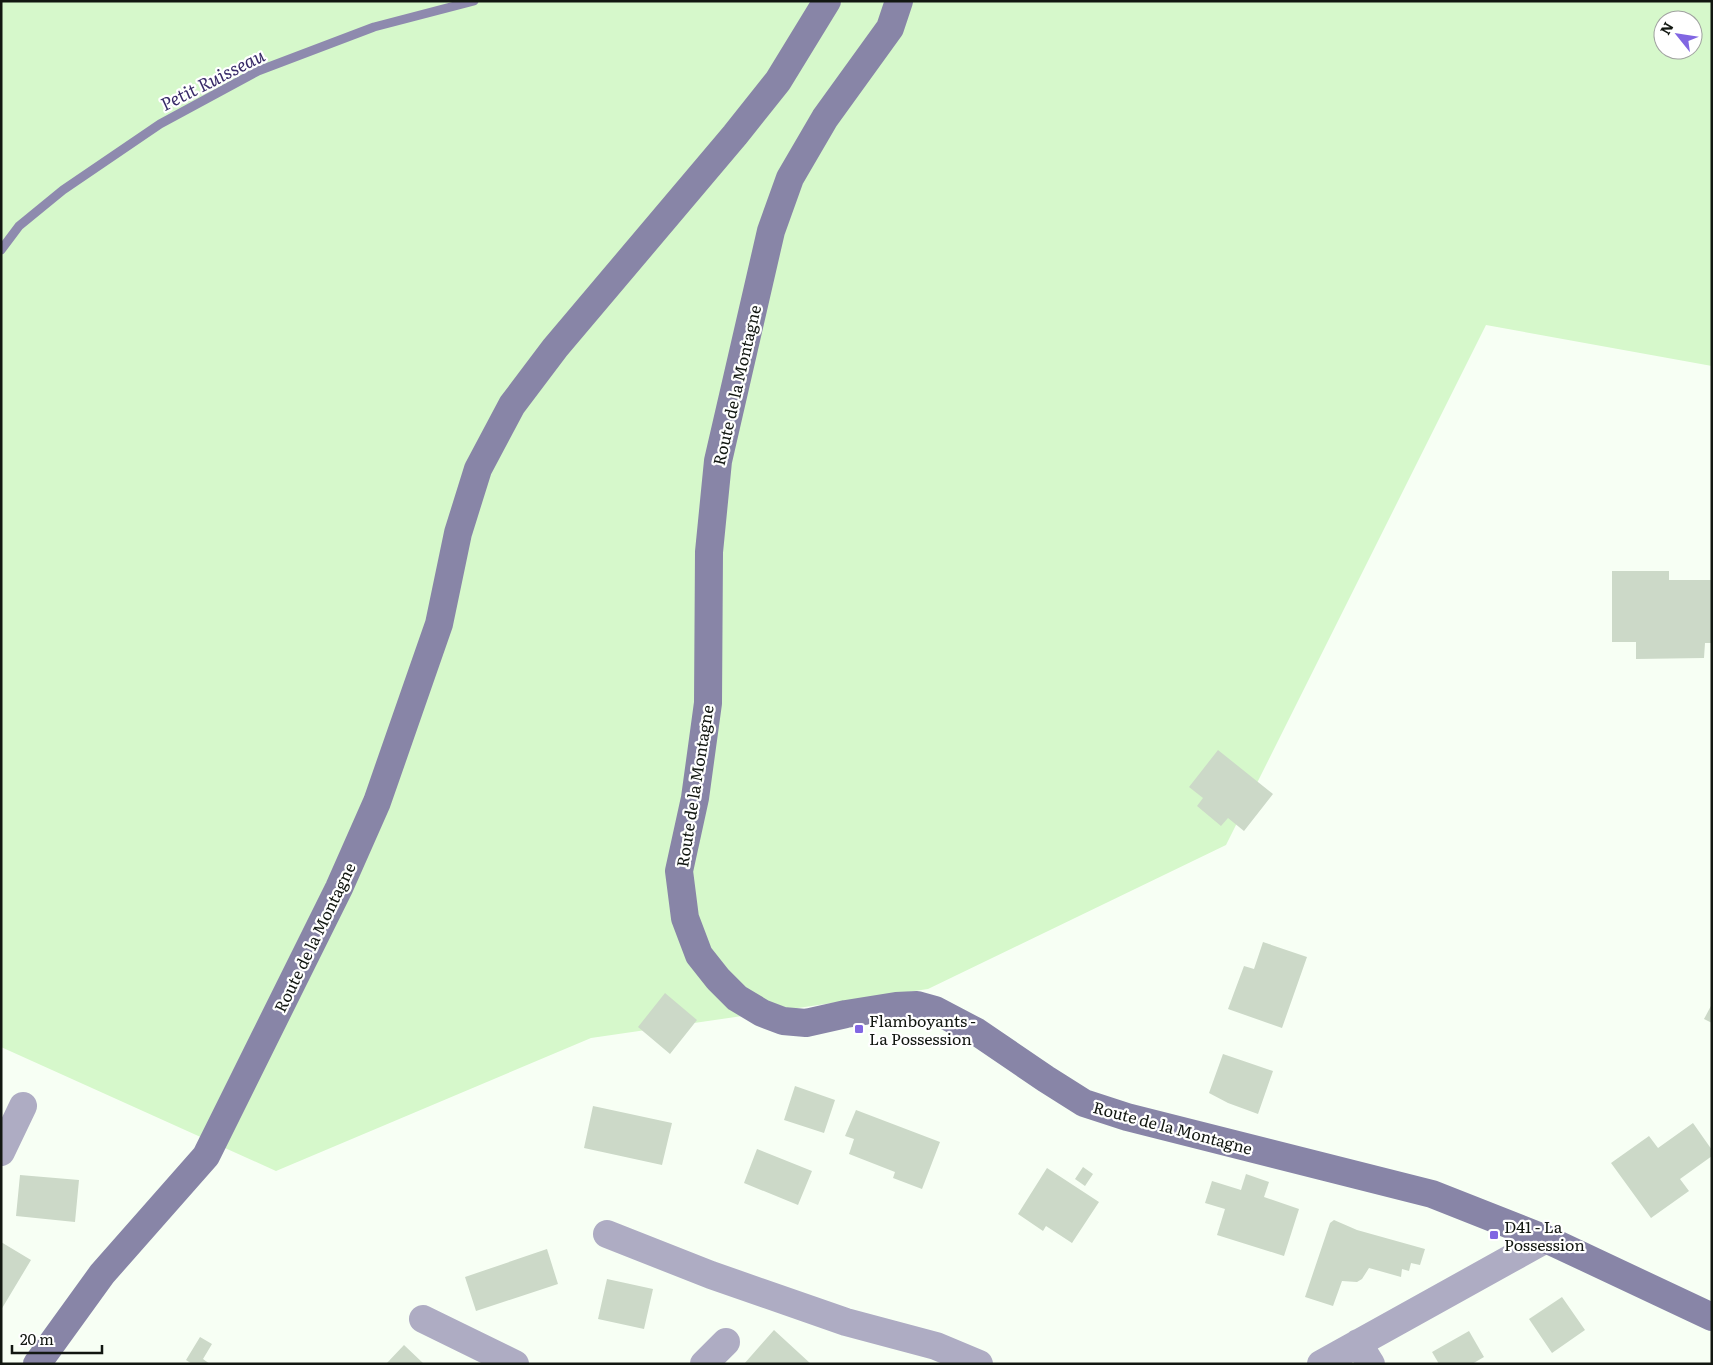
<svg xmlns="http://www.w3.org/2000/svg" width="1713" height="1365" viewBox="0 0 1713 1365" font-family="Literata,serif">
  <rect width="100%" height="100%" fill="#f7fff4"/>
  <path fill="#d6f8cb" fill-rule="evenodd" d="M 1,1 L 1712,1 L 1712,366 L 1486,325 L 1226,845 L 928,989 L 591,1038 L 276,1171 L 1,1047 ZM 1663,20 L 1693,20 L 1693,50 L 1663,50 Z"/>
  <g fill="none" stroke-linecap="round" stroke-linejoin="round">
    <path stroke="#8e8aae" stroke-width="9" d="M 1,250 L 19,226 L 63,190 L 160,124 L 258,71 L 374,27 L 474,1"/>
  </g>
  <path fill="#ccd9c8" d="M 1612,571 L 1669,571 L 1669,580 L 1712,580 L 1712,643 L 1705,643 L 1704,658 L 1636,659 L 1636,642 L 1612,642 Z
    M 1218,750 L 1273,794 L 1244,831 L 1228,818 L 1221,826 L 1197,806 L 1203,798 L 1189,787 Z
    M 1263,942 L 1307,957 L 1282,1028 L 1228,1009 L 1244,966 L 1254,969 Z
    M 665,993 L 697,1020 L 670,1054 L 638,1027 Z
    M 1712,1004 L 1712,1023 L 1704,1019 Z
    M 1223,1054 L 1273,1071 L 1258,1114 L 1228,1103 L 1209,1093 Z
    M 795,1086 L 835,1100 L 824,1133 L 784,1120 Z
    M 593,1106 L 672,1123 L 662,1165 L 584,1148 Z
    M 856,1110 L 940,1142 L 922,1189 L 893,1178 L 895,1172 L 849,1154 L 854,1139 L 845,1136 Z
    M 1693,1123 L 1712,1150 L 1712,1156 L 1680,1179 L 1689,1191 L 1651,1218 L 1611,1163 L 1649,1136 L 1658,1148 Z
    M 757,1149 L 812,1171 L 798,1205 L 744,1183 Z
    M 1083,1167 L 1093,1174 L 1085,1186 L 1075,1179 Z
    M 1047,1168 L 1099,1202 L 1072,1243 L 1046,1226 L 1043,1231 L 1018,1214 Z
    M 1246,1174 L 1269,1182 L 1264,1197 L 1299,1209 L 1284,1256 L 1217,1235 L 1225,1209 L 1205,1203 L 1212,1181 L 1241,1190 Z
    M 20,1175 L 79,1180 L 75,1222 L 16,1216 Z
    M 1334,1220 L 1357,1230 L 1425,1249 L 1420,1265 L 1411,1263 L 1409,1271 L 1402,1269 L 1401,1277 L 1369,1268 L 1362,1279 L 1357,1282 L 1342,1281 L 1333,1306 L 1305,1297 L 1330,1223 Z
    M 1,1242 L 31,1260 L 1,1310 Z
    M 547,1249 L 558,1284 L 476,1311 L 465,1277 Z
    M 607,1279 L 653,1289 L 644,1329 L 598,1319 Z
    M 1562,1297 L 1585,1330 L 1552,1353 L 1529,1319 Z
    M 774,1330 L 811,1364 L 744,1364 Z
    M 1469,1331 L 1484,1357 L 1472,1364 L 1439,1364 L 1432,1352 Z
    M 200,1337 L 212,1344 L 203,1359 L 210,1364 L 192,1364 L 186,1360 Z
    M 404,1345 L 424,1364 L 386,1364 Z"/>
  <g fill="none" stroke-linecap="round" stroke-linejoin="round">
    <path stroke="#aeacc3" stroke-width="28" d="M 1,1152 L 23,1106
      M 607,1234 L 711,1275 L 846,1322 L 936,1346 L 979,1364
      M 423,1319 L 515,1364
      M 1358,1343 L 1371,1364
      M 704,1364 L 726,1342
      M 1321,1364 L 1546,1239"/>
    <path stroke="#8885a7" stroke-width="28" d="M 899,1 L 890,28 L 825,118 L 790,178 L 771,231 L 718,461 L 709,552 L 708,703 L 695,798 L 679,871 L 685,918 L 699,955 L 718,979 L 737,998 L 762,1013 L 783,1021 L 806,1023 L 846,1014 L 896,1006 L 917,1005 L 935,1010 L 977,1032 L 1046,1079 L 1084,1103 L 1127,1117 L 1432,1194 L 1546,1239 L 1712,1317
      M 37,1364 L 102,1274 L 206,1156 L 265,1037 L 339,888 L 377,802 L 439,624 L 458,533 L 478,469 L 512,405 L 555,348 L 735,135 L 778,81 L 827,1"/>
  </g>
  <g fill="#8166e2" stroke="#fff" stroke-width="2">
    <rect x="854" y="1024" width="10" height="10" rx="2.5"/>
    <rect x="1489" y="1230" width="10" height="10" rx="2.5"/>
  </g>
  <g text-anchor="middle" dominant-baseline="central" stroke-width="4.5" stroke-linejoin="round" paint-order="stroke">
    <g font-size="16" fill="#121711" stroke="#fff">
      <text transform="translate(736 385) rotate(-77)">Route de la Montagne</text>
      <text transform="translate(694 786) rotate(-81)">Route de la Montagne</text>
      <text transform="translate(314 937) rotate(-64)">Route de la Montagne</text>
      <text transform="translate(1173 1127) rotate(15)">Route de la Montagne</text>
    </g>
    <g font-size="16" fill="#121711" stroke="#fff" text-anchor="start">
      <text x="869" y="1020">Flamboyants -<tspan x="869" dy="18">La Possession</tspan></text>
      <text x="1504" y="1226">D41 - La<tspan x="1504" dy="18">Possession</tspan></text>
    </g>
    <g font-size="18" font-style="italic" fill="#382a68" stroke="#fff">
      <text transform="translate(212 79) rotate(-27)">Petit Ruisseau</text>
    </g>
  </g>
  <rect width="1713" height="1365" fill="none" stroke="#121711" stroke-width="5"/>
  <g transform="translate(1678 35) rotate(300)"><circle r="24" fill="#ffffff" stroke="#a0a2a0"/>
  <path d="M0-4L9 19L0 12L-9 19Z" fill="#8166e2"/>
  <text y="-8" font-size="14" font-weight="bold" text-anchor="middle" fill="#121711">N</text>
  </g>
  <path d="M12 1345v8h90v-8" fill="none" stroke="#121711" stroke-width="2.5"/>
  <text x="20" y="1345" font-size="15" fill="#121711" stroke="#ffffff" stroke-width="4" paint-order="stroke">20 m</text>
</svg>
